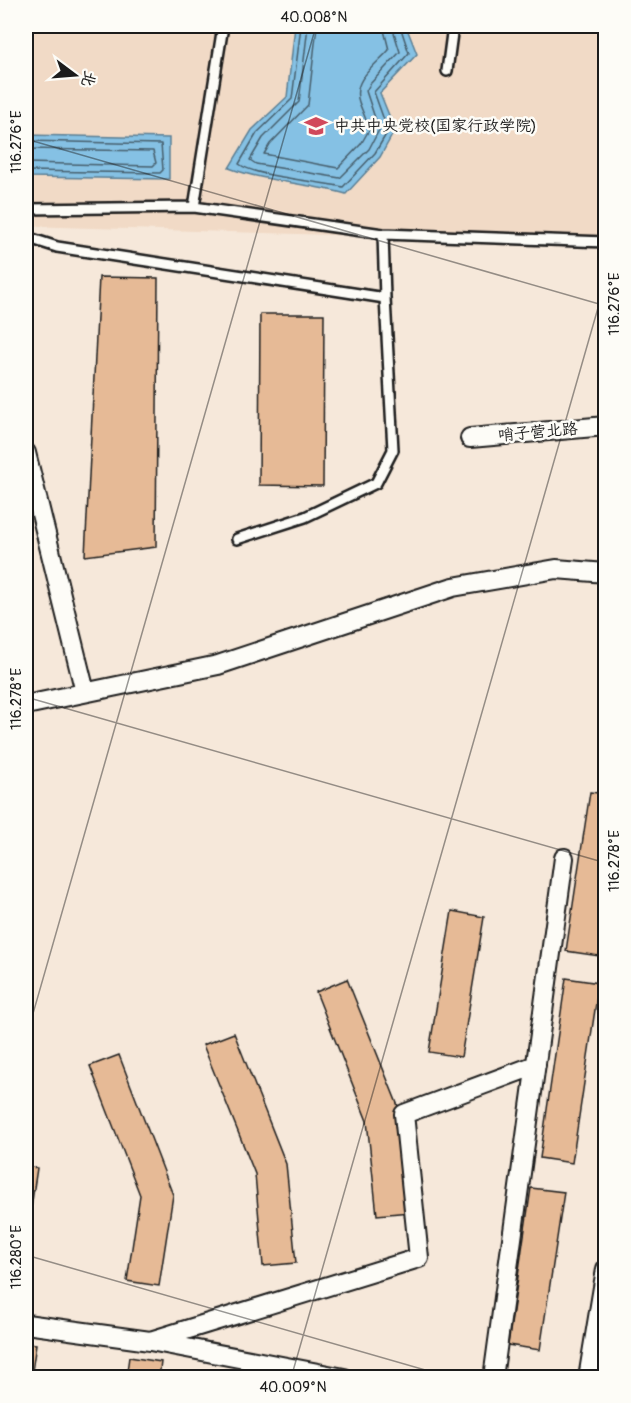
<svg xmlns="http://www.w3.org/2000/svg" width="631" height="1403" viewBox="0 0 631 1403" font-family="Pangolin,'LXGW WenKai TC',sans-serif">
  <rect width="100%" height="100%" fill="#f6e8da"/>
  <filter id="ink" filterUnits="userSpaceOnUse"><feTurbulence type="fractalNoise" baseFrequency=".0167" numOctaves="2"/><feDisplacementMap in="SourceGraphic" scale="12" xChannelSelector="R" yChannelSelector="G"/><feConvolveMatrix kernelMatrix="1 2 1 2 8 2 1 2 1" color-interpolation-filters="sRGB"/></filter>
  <g filter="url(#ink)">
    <path fill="#f1dac6" d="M 26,26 L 605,26 L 605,243 L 26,226 Z"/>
    <path fill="#85c1e4" stroke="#5b7f94" stroke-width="1.5" d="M 295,26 L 406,26 L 417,54 L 380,93 L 395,130 L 380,157 L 346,194 C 307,183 266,182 229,168 L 252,130 L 287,97 Z
      M 26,135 L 169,138 L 169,179 L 26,177 Z"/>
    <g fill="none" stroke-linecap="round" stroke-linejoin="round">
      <path stroke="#465e6c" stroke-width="1.5" d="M 301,26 L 292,99 L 257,133 L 239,164 C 256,177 318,181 343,187 L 375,153 L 388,131 L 374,92 L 409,53 L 400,26
        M 308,26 L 299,102 L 263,138 L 250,160 L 256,164 L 340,178 L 369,149 L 379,130 L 366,91 L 370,84 L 400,52 L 392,26
        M 317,26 L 308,105 L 270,144 L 264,154 L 338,168 L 361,144 L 369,130 C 367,120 362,111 359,102 C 351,80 377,64 389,50 L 383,26
        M 26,141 L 161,144 L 163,170 L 160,173 L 26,171
        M 26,149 L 153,151 L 156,163 L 153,166 L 26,163"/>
    </g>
    <path fill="#e6ba96" stroke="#1c1c1c" stroke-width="1.5" d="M 99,277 L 158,278 L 156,547 L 85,556 Z
      M 260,314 L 324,314 L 323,486 L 259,485 Z
      M 590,792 L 606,794 L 606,915 L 599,956 L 566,951 Z
      M 452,911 L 484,917 L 461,1057 L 429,1052 Z
      M 566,978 L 599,983 L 572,1163 L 540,1158 Z
      M 347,979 L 400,1111 L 410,1212 L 377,1215 L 367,1121 L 316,992 Z
      M 234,1033 L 286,1164 L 296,1263 L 263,1266 L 255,1174 L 203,1045 Z
      M 119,1055 L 173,1195 L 159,1286 L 127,1281 L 140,1195 L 90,1066 Z
      M 26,1166 L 37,1168 L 26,1241 Z
      M 531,1188 L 564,1192 L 540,1350 L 508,1345 Z
      M 26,1343 L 36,1344 L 31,1378 L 26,1378 Z
      M 129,1357 L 161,1362 L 159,1378 L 126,1378 Z
      M 506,1371 L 537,1376 L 536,1378 L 505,1378 Z"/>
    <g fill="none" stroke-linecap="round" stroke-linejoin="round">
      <g stroke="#1c1c1c" stroke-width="14">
        <path id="service" d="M 447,71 L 453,26
          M 194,207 L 223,26
          M 26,209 L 194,207 L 383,234 L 606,242
          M 26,237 L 57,247 L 385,298 L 383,234
          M 237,539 L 305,517 L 376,483 L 393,450 L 385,298"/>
      </g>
      <g stroke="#1c1c1c" stroke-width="22">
        <path id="minor" d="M 470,438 L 606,426
          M 26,453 L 85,692
          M 26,705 L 218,665 L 453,587 L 556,569 L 606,573
          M 26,1324 L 150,1341 L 344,1378
          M 150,1341 L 419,1258 L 404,1114 L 536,1065
          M 493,1378 L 564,858
          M 588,1378 L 606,1269"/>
      </g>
      <use href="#service" stroke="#fdfcf7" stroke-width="9"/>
      <use href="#minor" stroke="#fdfcf7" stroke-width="18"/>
    </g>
  </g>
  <path fill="none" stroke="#1c1c1c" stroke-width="1.5" stroke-opacity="0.45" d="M 26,139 L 606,306M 26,697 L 606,863M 26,1038 L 316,26M 26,1255 L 453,1378M 291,1378 L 606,280"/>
  <defs>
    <g id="university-bare" transform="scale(1.8)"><path d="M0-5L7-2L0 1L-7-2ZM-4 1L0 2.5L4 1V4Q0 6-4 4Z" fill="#d1495b" stroke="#fdfcf7" stroke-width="2.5" paint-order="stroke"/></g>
  </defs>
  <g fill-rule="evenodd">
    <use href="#university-bare" x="316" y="126"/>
  </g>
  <g text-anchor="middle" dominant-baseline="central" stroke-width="5" stroke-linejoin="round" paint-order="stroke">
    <g font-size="16" fill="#1c1c1c" stroke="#fdfcf7" text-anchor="start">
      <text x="334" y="126">中共中央党校(国家行政学院)</text>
    </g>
    <g font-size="16" fill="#1c1c1c" stroke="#fdfcf7">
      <text transform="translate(538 432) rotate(-5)">哨子营北路</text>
    </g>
  </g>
  <rect width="631" height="1403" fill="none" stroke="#fdfcf7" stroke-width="66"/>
  <g transform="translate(75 75) rotate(106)" stroke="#fdfcf7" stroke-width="4.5" paint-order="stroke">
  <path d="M0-4.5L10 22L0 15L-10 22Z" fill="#1c1c1c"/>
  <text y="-9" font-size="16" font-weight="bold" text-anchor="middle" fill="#1c1c1c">北</text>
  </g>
  <rect x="33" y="33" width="565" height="1337" fill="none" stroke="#1c1c1c" stroke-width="2"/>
  <g font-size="15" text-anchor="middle" fill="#1c1c1c">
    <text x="314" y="22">40.008°N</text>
    <text transform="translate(16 142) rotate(-90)" y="5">116.276°E</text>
    <text transform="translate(614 304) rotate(-90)" y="5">116.276°E</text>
    <text transform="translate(16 699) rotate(-90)" y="5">116.278°E</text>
    <text transform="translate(614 861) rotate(-90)" y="5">116.278°E</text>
    <text transform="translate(16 1257) rotate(-90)" y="5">116.280°E</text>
    <text x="293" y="1392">40.009°N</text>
  </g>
</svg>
